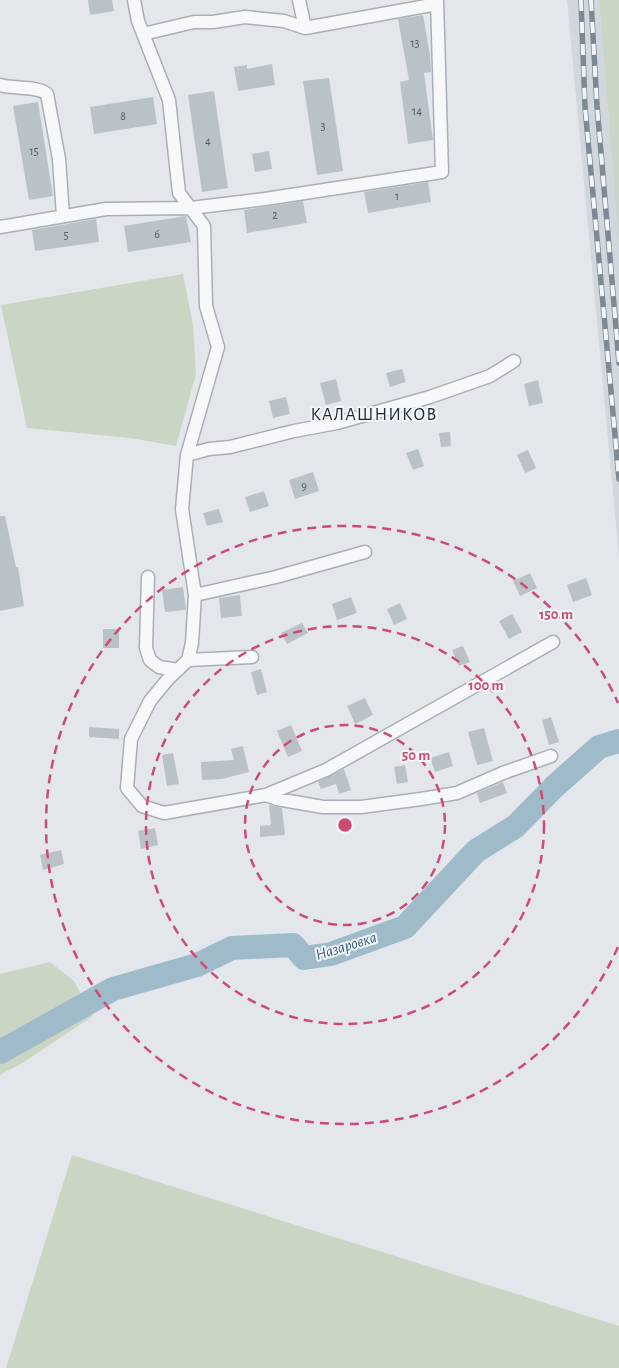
<svg xmlns="http://www.w3.org/2000/svg" width="619" height="1368" viewBox="0 0 619 1368" font-family="'Alegreya Sans',sans-serif">
  <rect width="100%" height="100%" fill="#e3e7eb"/>
  <path fill="#d1d7dd" d="M 567,0 L 599,0 L 619,246 L 619,557 Z"/>
  <path fill="#cbd5c4" d="M 599,0 L 619,0 L 619,246 Z
    M 183,274 L 193,325 L 196,374 L 176,446 L 130,438 L 27,428 L 1,305 Z
    M 50,962 L 74,981 L 93,1016 L 24,1062 L 0,1075 L 0,974 Z
    M 72,1155 L 619,1326 L 619,1368 L 6,1368 Z"/>
  <g fill="none" stroke-linecap="round" stroke-linejoin="round">
    <path stroke="#9fbbca" stroke-width="24" d="M 0,1052 L 113,989 L 197,965 L 232,948 L 293,945 L 304,958 L 331,954 L 405,927 L 476,851 L 516,826 L 554,787 L 599,747 L 619,741"/>
  </g>
  <path fill="#bac2c8" d="M 88,0 L 112,0 L 114,11 L 90,15 Z
    M 423,15 L 430,55 L 431,72 L 424,73 L 433,140 L 408,144 L 400,82 L 409,80 L 398,19 Z
    M 272,64 L 275,85 L 238,91 L 234,67 L 247,65 L 247,69 Z
    M 329,78 L 343,171 L 317,175 L 303,81 Z
    M 214,91 L 228,188 L 202,192 L 188,95 Z
    M 153,97 L 157,124 L 94,134 L 90,107 Z
    M 38,102 L 53,196 L 29,200 L 13,106 Z
    M 269,151 L 272,169 L 255,172 L 252,154 Z
    M 428,182 L 431,202 L 368,213 L 364,192 Z
    M 303,201 L 307,223 L 247,233 L 244,210 Z
    M 186,216 L 191,242 L 128,252 L 124,226 Z
    M 96,219 L 99,242 L 35,251 L 32,230 Z
    M 402,369 L 406,382 L 390,387 L 386,373 Z
    M 336,379 L 341,401 L 326,405 L 320,383 Z
    M 538,380 L 543,403 L 529,406 L 524,384 Z
    M 286,397 L 290,414 L 273,418 L 269,401 Z
    M 450,432 L 451,446 L 441,447 L 439,433 Z
    M 418,449 L 424,466 L 413,470 L 406,453 Z
    M 528,450 L 536,468 L 525,473 L 517,455 Z
    M 313,472 L 319,491 L 295,499 L 289,480 Z
    M 264,491 L 269,506 L 250,512 L 245,497 Z
    M 219,509 L 223,522 L 207,526 L 203,513 Z
    M 0,516 L 5,516 L 16,567 L 18,567 L 24,606 L 0,611 Z
    M 530,573 L 537,588 L 520,596 L 513,581 Z
    M 586,578 L 592,595 L 573,602 L 567,585 Z
    M 183,587 L 186,610 L 165,612 L 162,590 Z
    M 240,595 L 242,616 L 221,618 L 219,598 Z
    M 351,597 L 357,613 L 337,620 L 332,604 Z
    M 400,603 L 407,619 L 394,625 L 387,609 Z
    M 512,614 L 522,632 L 509,639 L 499,621 Z
    M 302,623 L 308,633 L 287,644 L 281,633 Z
    M 103,629 L 119,629 L 119,648 L 103,648 Z
    M 463,646 L 470,662 L 459,666 L 452,650 Z
    M 261,669 L 267,692 L 257,695 L 251,672 Z
    M 365,698 L 373,715 L 355,724 L 347,706 Z
    M 551,717 L 559,742 L 549,745 L 542,720 Z
    M 291,725 L 302,751 L 288,757 L 277,731 Z
    M 89,727 L 119,729 L 119,739 L 89,737 Z
    M 484,728 L 493,761 L 477,765 L 468,732 Z
    M 243,746 L 249,772 L 222,779 L 202,780 L 201,762 L 234,760 L 231,749 Z
    M 449,752 L 453,766 L 435,772 L 430,758 Z
    M 173,753 L 179,784 L 167,786 L 162,755 Z
    M 405,765 L 408,782 L 397,784 L 394,767 Z
    M 344,769 L 351,790 L 339,794 L 336,784 L 321,789 L 318,782 Z
    M 503,782 L 507,793 L 480,803 L 477,793 Z
    M 269,805 L 282,808 L 285,835 L 260,837 L 260,826 L 271,825 Z
    M 155,828 L 158,845 L 141,849 L 138,831 Z
    M 61,850 L 64,864 L 43,870 L 40,855 Z"/>
  <g fill="none" stroke-linecap="round" stroke-linejoin="round">
    <g stroke="#a8afb5" stroke-width="15">
      <path id="minor" d="M 134,0 L 138,21 L 169,100 L 179,193 L 204,226 L 206,306 L 218,347 L 187,455 L 182,509 L 195,595 L 192,643 L 188,660 L 168,679 L 150,701 L 131,739 L 127,788 L 142,806 L 164,813 L 266,795 L 326,770 L 553,642
        M 299,0 L 305,28
        M 143,34 L 194,22 L 213,22 L 245,17 L 284,21 L 305,28 L 437,4
        M 0,85 C 13,89 38,86 47,94 L 59,159 L 63,216
        M 0,227 L 106,209 L 191,208 L 265,199 L 442,172 L 437,0
        M 187,455 L 209,449 L 230,447 L 294,431 L 337,423 L 430,397 L 490,376 L 514,361
        M 148,577 L 146,648 L 150,660 L 159,667 L 178,670
        M 195,595 L 276,577 L 365,552
        M 188,660 L 252,657
        M 266,795 L 277,799 L 323,807 L 361,807 L 421,799 L 457,793 L 503,773 L 551,756"/>
    </g>
    <use href="#minor" stroke="#f6f8f9" stroke-width="12"/>
    <g stroke="#7d8995" stroke-width="5.5">
      <path id="rail" d="M 581,0 L 585,107 L 619,479
        M 591,0 L 597,106 L 619,363"/>
    </g>
    <use href="#rail" stroke="#f3f6f8" stroke-width="4" stroke-dasharray="11" stroke-linecap="butt"/>
  </g>
  <g fill="none" stroke="#cd4b73" stroke-width="2.5" stroke-dasharray="9 6">
    <circle cx="345" cy="825" r="100"/>
    <circle cx="345" cy="825" r="199"/>
    <path d="M618 947A299 299 0 1 1 618 703"/>
  </g>
  <g text-anchor="middle" dominant-baseline="central" stroke-width="4" stroke-linejoin="round" paint-order="stroke">
    <g font-size="12" fill="#4f5a64">
      <text x="415" y="43">13</text>
      <text x="417" y="111">14</text>
      <text x="123" y="116">8</text>
      <text x="323" y="126">3</text>
      <text x="208" y="141">4</text>
      <text x="34" y="151">15</text>
      <text x="397" y="196">1</text>
      <text x="275" y="215">2</text>
      <text x="157" y="234">6</text>
      <text x="66" y="235">5</text>
      <text x="304" y="486">9</text>
    </g>
    <g font-size="16" font-style="italic" fill="#355d77" stroke="#f3f6f8">
      <text transform="translate(346 946) rotate(-17)">Назаровка</text>
    </g>
    <g font-size="18" letter-spacing="1" fill="#1d2834" stroke="#f3f6f8">
      <text x="374" y="415">КАЛАШНИКОВ</text>
    </g>
  </g>
  <circle cx="345" cy="825" r="8" fill="#cd4b73" stroke="#f3f6f8" stroke-width="2.5"/>
  <g font-size="15" text-anchor="middle" font-weight="bold" fill="#cd4b73" stroke="#f3f6f8" stroke-width="4" stroke-linejoin="round" paint-order="stroke">
    <text x="556" y="619">150 m</text>
    <text x="486" y="690">100 m</text>
    <text x="416" y="760">50 m</text>
  </g>
</svg>
